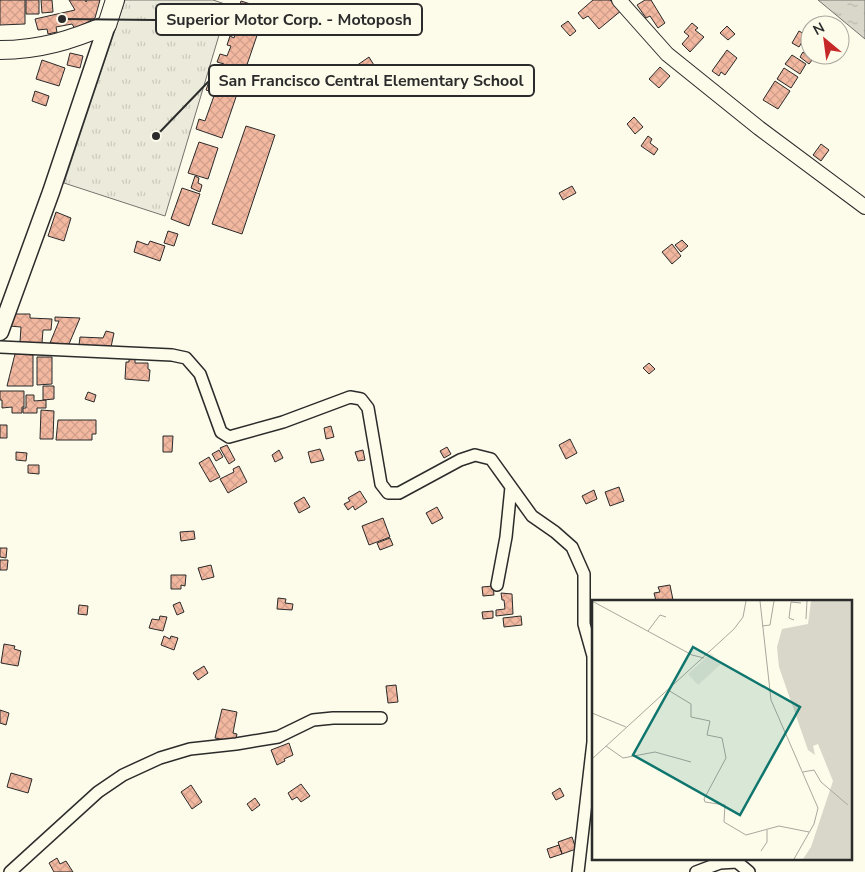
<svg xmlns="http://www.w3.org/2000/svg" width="865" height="872" viewBox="0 0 865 872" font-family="'Nunito Sans',sans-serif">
  <defs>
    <pattern id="grass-tufts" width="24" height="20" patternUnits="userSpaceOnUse" patternTransform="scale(1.25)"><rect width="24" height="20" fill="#ecebdb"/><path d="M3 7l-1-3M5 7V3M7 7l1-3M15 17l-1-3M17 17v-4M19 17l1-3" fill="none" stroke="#cbcabc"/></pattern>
    <pattern id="water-ripples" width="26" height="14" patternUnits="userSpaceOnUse" patternTransform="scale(1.25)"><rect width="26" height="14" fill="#d8d7c9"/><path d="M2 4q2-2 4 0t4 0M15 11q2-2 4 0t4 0" fill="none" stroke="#bab9ad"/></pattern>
    <pattern id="building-cross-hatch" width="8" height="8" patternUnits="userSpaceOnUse" patternTransform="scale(1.25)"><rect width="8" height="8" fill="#f2b8a0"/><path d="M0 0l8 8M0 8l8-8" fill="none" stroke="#d09e8a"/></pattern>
  </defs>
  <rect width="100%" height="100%" fill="#fdfbea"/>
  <path fill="url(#grass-tufts)" stroke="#74746e" d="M 125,0 L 213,0 L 228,5 L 165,216 L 64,183 Z"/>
  <path fill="url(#water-ripples)" stroke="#74746e" d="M 818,0 L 865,0 L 865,39 Z"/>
  <path fill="url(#building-cross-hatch)" stroke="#2b2b2b" d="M 0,0 L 25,0 L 25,24 L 0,25 Z
    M 26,0 L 39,0 L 39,14 L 26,14 Z
    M 41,0 L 52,0 L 53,12 L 42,13 Z
    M 69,0 L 85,0 L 86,2 L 87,0 L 100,0 L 95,18 L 75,29 L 72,24 L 56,27 L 57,32 L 48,34 L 47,29 L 38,30 L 35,19 L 75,10 Z
    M 593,0 L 610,0 L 612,2 L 614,0 L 622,10 L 599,29 L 588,16 L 583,19 L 578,13 Z
    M 645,0 L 651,0 L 665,23 L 658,28 L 650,16 L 646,18 L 637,5 Z
    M 241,1 L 266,9 L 222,138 L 196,129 L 199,119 L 205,121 L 215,93 L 206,90 L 212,73 L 221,76 L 224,64 L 217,62 L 220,54 L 227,56 L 231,46 L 227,45 L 230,36 L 234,38 L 241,15 L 237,14 Z
    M 568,21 L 576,31 L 570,36 L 561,26 Z
    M 692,23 L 698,28 L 695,30 L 704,37 L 690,52 L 682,44 L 689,36 L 684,32 Z
    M 727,26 L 735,34 L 728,40 L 720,33 Z
    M 799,31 L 806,35 L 799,47 L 792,43 Z
    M 810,48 L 810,55 L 816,55 L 809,64 L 800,57 L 803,52 L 806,54 Z
    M 727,50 L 737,58 L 725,75 L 721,72 L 719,76 L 712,71 Z
    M 70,53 L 83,56 L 80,68 L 67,65 Z
    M 792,55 L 806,64 L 800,74 L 785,64 Z
    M 369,57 L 377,70 L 360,80 L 355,73 L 359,70 L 356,66 Z
    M 42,60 L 65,68 L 59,86 L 36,79 Z
    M 660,67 L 670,76 L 659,88 L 649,79 Z
    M 784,68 L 798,77 L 791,88 L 777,79 Z
    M 775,81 L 790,91 L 778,109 L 763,100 Z
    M 35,91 L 49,96 L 46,106 L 32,101 Z
    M 634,117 L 643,127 L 635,134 L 627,124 Z
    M 246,126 L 275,135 L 242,234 L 212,224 Z
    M 648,136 L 652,139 L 650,143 L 658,149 L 654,155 L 641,146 Z
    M 199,142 L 218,148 L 208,179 L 188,173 Z
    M 821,144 L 829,150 L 821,161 L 813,155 Z
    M 195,176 L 199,178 L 198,183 L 202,185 L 200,192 L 191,188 Z
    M 572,186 L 576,193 L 563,200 L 559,193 Z
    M 182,188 L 200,194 L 189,226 L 171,219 Z
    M 56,212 L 71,218 L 64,241 L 48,236 Z
    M 168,231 L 178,234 L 174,246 L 164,243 Z
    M 682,240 L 688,246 L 681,252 L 675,245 Z
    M 137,241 L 148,245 L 150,241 L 165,246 L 160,261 L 134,252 Z
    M 672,244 L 681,256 L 672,264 L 662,252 Z
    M 14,314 L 30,314 L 30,318 L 52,319 L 51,330 L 43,330 L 42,343 L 20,342 L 21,327 L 9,326 Z
    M 55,317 L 80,318 L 69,344 L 50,343 L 59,321 L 55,321 Z
    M 106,331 L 114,333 L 111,347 L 79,345 L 80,337 L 103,338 Z
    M 15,354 L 33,355 L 33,386 L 7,386 Z
    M 37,357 L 52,357 L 52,384 L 37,385 Z
    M 129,359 L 135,359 L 135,363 L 148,363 L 148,369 L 150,370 L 149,381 L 125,379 L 126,362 L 129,362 Z
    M 649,363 L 655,369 L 649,374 L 643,368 Z
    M 43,386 L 54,386 L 54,399 L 43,400 Z
    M 0,391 L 24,391 L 24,407 L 22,407 L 22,413 L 12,413 L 12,407 L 2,408 L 2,400 L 0,400 Z
    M 88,392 L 96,395 L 94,402 L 85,399 Z
    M 26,395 L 34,395 L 34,401 L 46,400 L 46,408 L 37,408 L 37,413 L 23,413 L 23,408 L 26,408 Z
    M 41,410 L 54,411 L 53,439 L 40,439 Z
    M 58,420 L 96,420 L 96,434 L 92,434 L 92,440 L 56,440 Z
    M 0,425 L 7,425 L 7,438 L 0,438 Z
    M 331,426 L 334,437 L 326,439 L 324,428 Z
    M 163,436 L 173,436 L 172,452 L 163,452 Z
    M 570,439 L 577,453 L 566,459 L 559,445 Z
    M 227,445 L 235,460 L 229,464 L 220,448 Z
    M 447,447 L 451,454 L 444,458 L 440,451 Z
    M 320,449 L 324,460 L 311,463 L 308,452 Z
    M 219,450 L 223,457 L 216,461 L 212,454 Z
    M 279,450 L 283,458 L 275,462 L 272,455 Z
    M 363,450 L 365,460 L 358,461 L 355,452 Z
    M 16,452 L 27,453 L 26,461 L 16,460 Z
    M 209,457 L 220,477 L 210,482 L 199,463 Z
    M 28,465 L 39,465 L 39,474 L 28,473 Z
    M 239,466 L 247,482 L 228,493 L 220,479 L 234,472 L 233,469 Z
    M 619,487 L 624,501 L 610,506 L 605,492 Z
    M 594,490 L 597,499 L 586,504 L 582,496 Z
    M 360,491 L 367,502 L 355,510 L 353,506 L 348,510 L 344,504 L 350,501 L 348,498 Z
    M 304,497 L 310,507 L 299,513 L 294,503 Z
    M 437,507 L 443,518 L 432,524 L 426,513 Z
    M 383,518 L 390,537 L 369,545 L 362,526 Z
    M 194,531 L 195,539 L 181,541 L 180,532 Z
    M 390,538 L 393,545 L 380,550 L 377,543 Z
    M 0,548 L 7,548 L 6,558 L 0,557 Z
    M 0,560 L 8,560 L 7,570 L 0,570 Z
    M 211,565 L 214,577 L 202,580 L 198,568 Z
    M 171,575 L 186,575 L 185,586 L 181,585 L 181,589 L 171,589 Z
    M 670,585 L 673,600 L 656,601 L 654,593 L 660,592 L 658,587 Z
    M 493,586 L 494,595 L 483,596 L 482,587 Z
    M 501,593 L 512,594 L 513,614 L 496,616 L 496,610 L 505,609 L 504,600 L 502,600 Z
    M 278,598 L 286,599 L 285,603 L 293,604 L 292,610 L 277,609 Z
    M 180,602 L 184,612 L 177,615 L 173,605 Z
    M 79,605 L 88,606 L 87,615 L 78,614 Z
    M 493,611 L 493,618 L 483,619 L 482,612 Z
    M 160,616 L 167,617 L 163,631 L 149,628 L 152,619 L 159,620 Z
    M 521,616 L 522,625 L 504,627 L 503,618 Z
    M 164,636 L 170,639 L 171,636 L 178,638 L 174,650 L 161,645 Z
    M 4,644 L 15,646 L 14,649 L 21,651 L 18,666 L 1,663 Z
    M 204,666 L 208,673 L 198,680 L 193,673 Z
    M 396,685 L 398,702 L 388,703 L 386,686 Z
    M 222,709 L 237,712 L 233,733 L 237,734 L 235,742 L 215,738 Z
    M 0,710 L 9,713 L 6,725 L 0,723 Z
    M 289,743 L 293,755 L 284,759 L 285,761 L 277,765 L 271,750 Z
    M 11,773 L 32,779 L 28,793 L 7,787 Z
    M 301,784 L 310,796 L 301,802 L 297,797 L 292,800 L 288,793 Z
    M 191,785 L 202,802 L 192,809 L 181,792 Z
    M 560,788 L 564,796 L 556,800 L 552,793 Z
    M 255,798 L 260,805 L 252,811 L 247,804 Z
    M 572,837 L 576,849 L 562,854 L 558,842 Z
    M 559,845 L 562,854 L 550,858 L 547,849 Z
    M 57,858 L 60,864 L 66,861 L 73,872 L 54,872 L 49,863 Z"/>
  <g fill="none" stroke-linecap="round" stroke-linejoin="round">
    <g stroke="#2b2b2b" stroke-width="14">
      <path id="minor" d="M 0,347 L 172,355 L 186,358 L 200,374 L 221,432 L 229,437 L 283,422 L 350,397 L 361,399 L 368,408 L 381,484 L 388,493 L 399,493 L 460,460 L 475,455 L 491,459 L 532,516 L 555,532 L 572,547 L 584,574 L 584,624 L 593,656 L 593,742 L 578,872
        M 497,585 L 506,537 L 511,487
        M 10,872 L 98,792 L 123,775 L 160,758 L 190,749 L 236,744 L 278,737 L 313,720 L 333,718 L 381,718
        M 696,872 L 720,863 L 737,862 L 749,872"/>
    </g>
    <g stroke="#2b2b2b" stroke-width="16">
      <path id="tertiary" d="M 619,0 L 667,54 L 759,128 L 865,207"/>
    </g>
    <g stroke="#2b2b2b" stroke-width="19">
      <path id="secondary" d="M 0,332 L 51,192 L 107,25"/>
    </g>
    <g stroke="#2b2b2b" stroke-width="20">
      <path id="primary" d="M 0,50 C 40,50 71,40 107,25 L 115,0"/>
    </g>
    <use href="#minor" stroke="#fdfbea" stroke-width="11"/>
    <use href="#tertiary" stroke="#fdfbea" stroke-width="14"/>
    <use href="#secondary" stroke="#fdfbea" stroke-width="16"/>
    <use href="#primary" stroke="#fdfbea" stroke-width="18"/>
  </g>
  <g transform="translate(592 600)">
    <rect width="260" height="260" fill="#fdfbea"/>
    <path d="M 119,53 L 129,64 L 106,85 L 96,74 Z" fill="#ecebdb"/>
    <path d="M 219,1 L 260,1 L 260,259 L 211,259 L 219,247 L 241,181 L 226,144 L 221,146 L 223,155 L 216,150 L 187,67 L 185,47 L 190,29 L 216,24 Z" fill="#d8d7c9"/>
    <path fill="none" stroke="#a9a89e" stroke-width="1" d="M 0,1 L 100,55 L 112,58M 168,1 L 179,100 L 226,208 L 222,224 L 202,259M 214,19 L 215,1M 202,20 L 197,18 L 199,2 L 209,3M 170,26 L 178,25 L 182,1M 56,31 L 68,15 L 74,17M 76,90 L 99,104 L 99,117 L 118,121 L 115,135 L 130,138 L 134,158 L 112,199 L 113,202 L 133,205 L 132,222 L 154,235 L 187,226 L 217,232M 0,113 L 34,127M 14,146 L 31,158 L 63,152 L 99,162M 0,159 L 142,29 L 151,17 L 154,1M 211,172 L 222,170 L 229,182 L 256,205M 169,251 L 175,242 L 175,230"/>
    <path fill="#0f766e" fill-opacity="0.15" stroke="#0f766e" stroke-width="2.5" d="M 101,47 L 208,107 L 148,215 L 41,155 Z"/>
    <rect width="260" height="260" fill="none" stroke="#2b2b2b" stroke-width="2.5"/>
  </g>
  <path fill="none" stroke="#2b2b2b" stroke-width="2" d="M62 19L156 20M156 136L209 81"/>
  <g fill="#2b2b2b" stroke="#fdfbea" stroke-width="2">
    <circle cx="62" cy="19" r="5"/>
    <circle cx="156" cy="136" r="5"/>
  </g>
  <g fill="#fdfbea" stroke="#2b2b2b" stroke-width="2">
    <rect x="156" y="4" width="266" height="31" rx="5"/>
    <rect x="209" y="65" width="325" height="31" rx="5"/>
  </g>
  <g font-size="16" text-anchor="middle" font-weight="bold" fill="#2b2b2b">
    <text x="289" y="25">Superior Motor Corp. - Motoposh</text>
    <text x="371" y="86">San Francisco Central Elementary School</text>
  </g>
  <g transform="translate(825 40) rotate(331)"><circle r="24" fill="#fdfbea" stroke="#a9a89e"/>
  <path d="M0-4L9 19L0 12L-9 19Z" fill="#c62828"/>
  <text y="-8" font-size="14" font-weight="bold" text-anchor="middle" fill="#2b2b2b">N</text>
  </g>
</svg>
